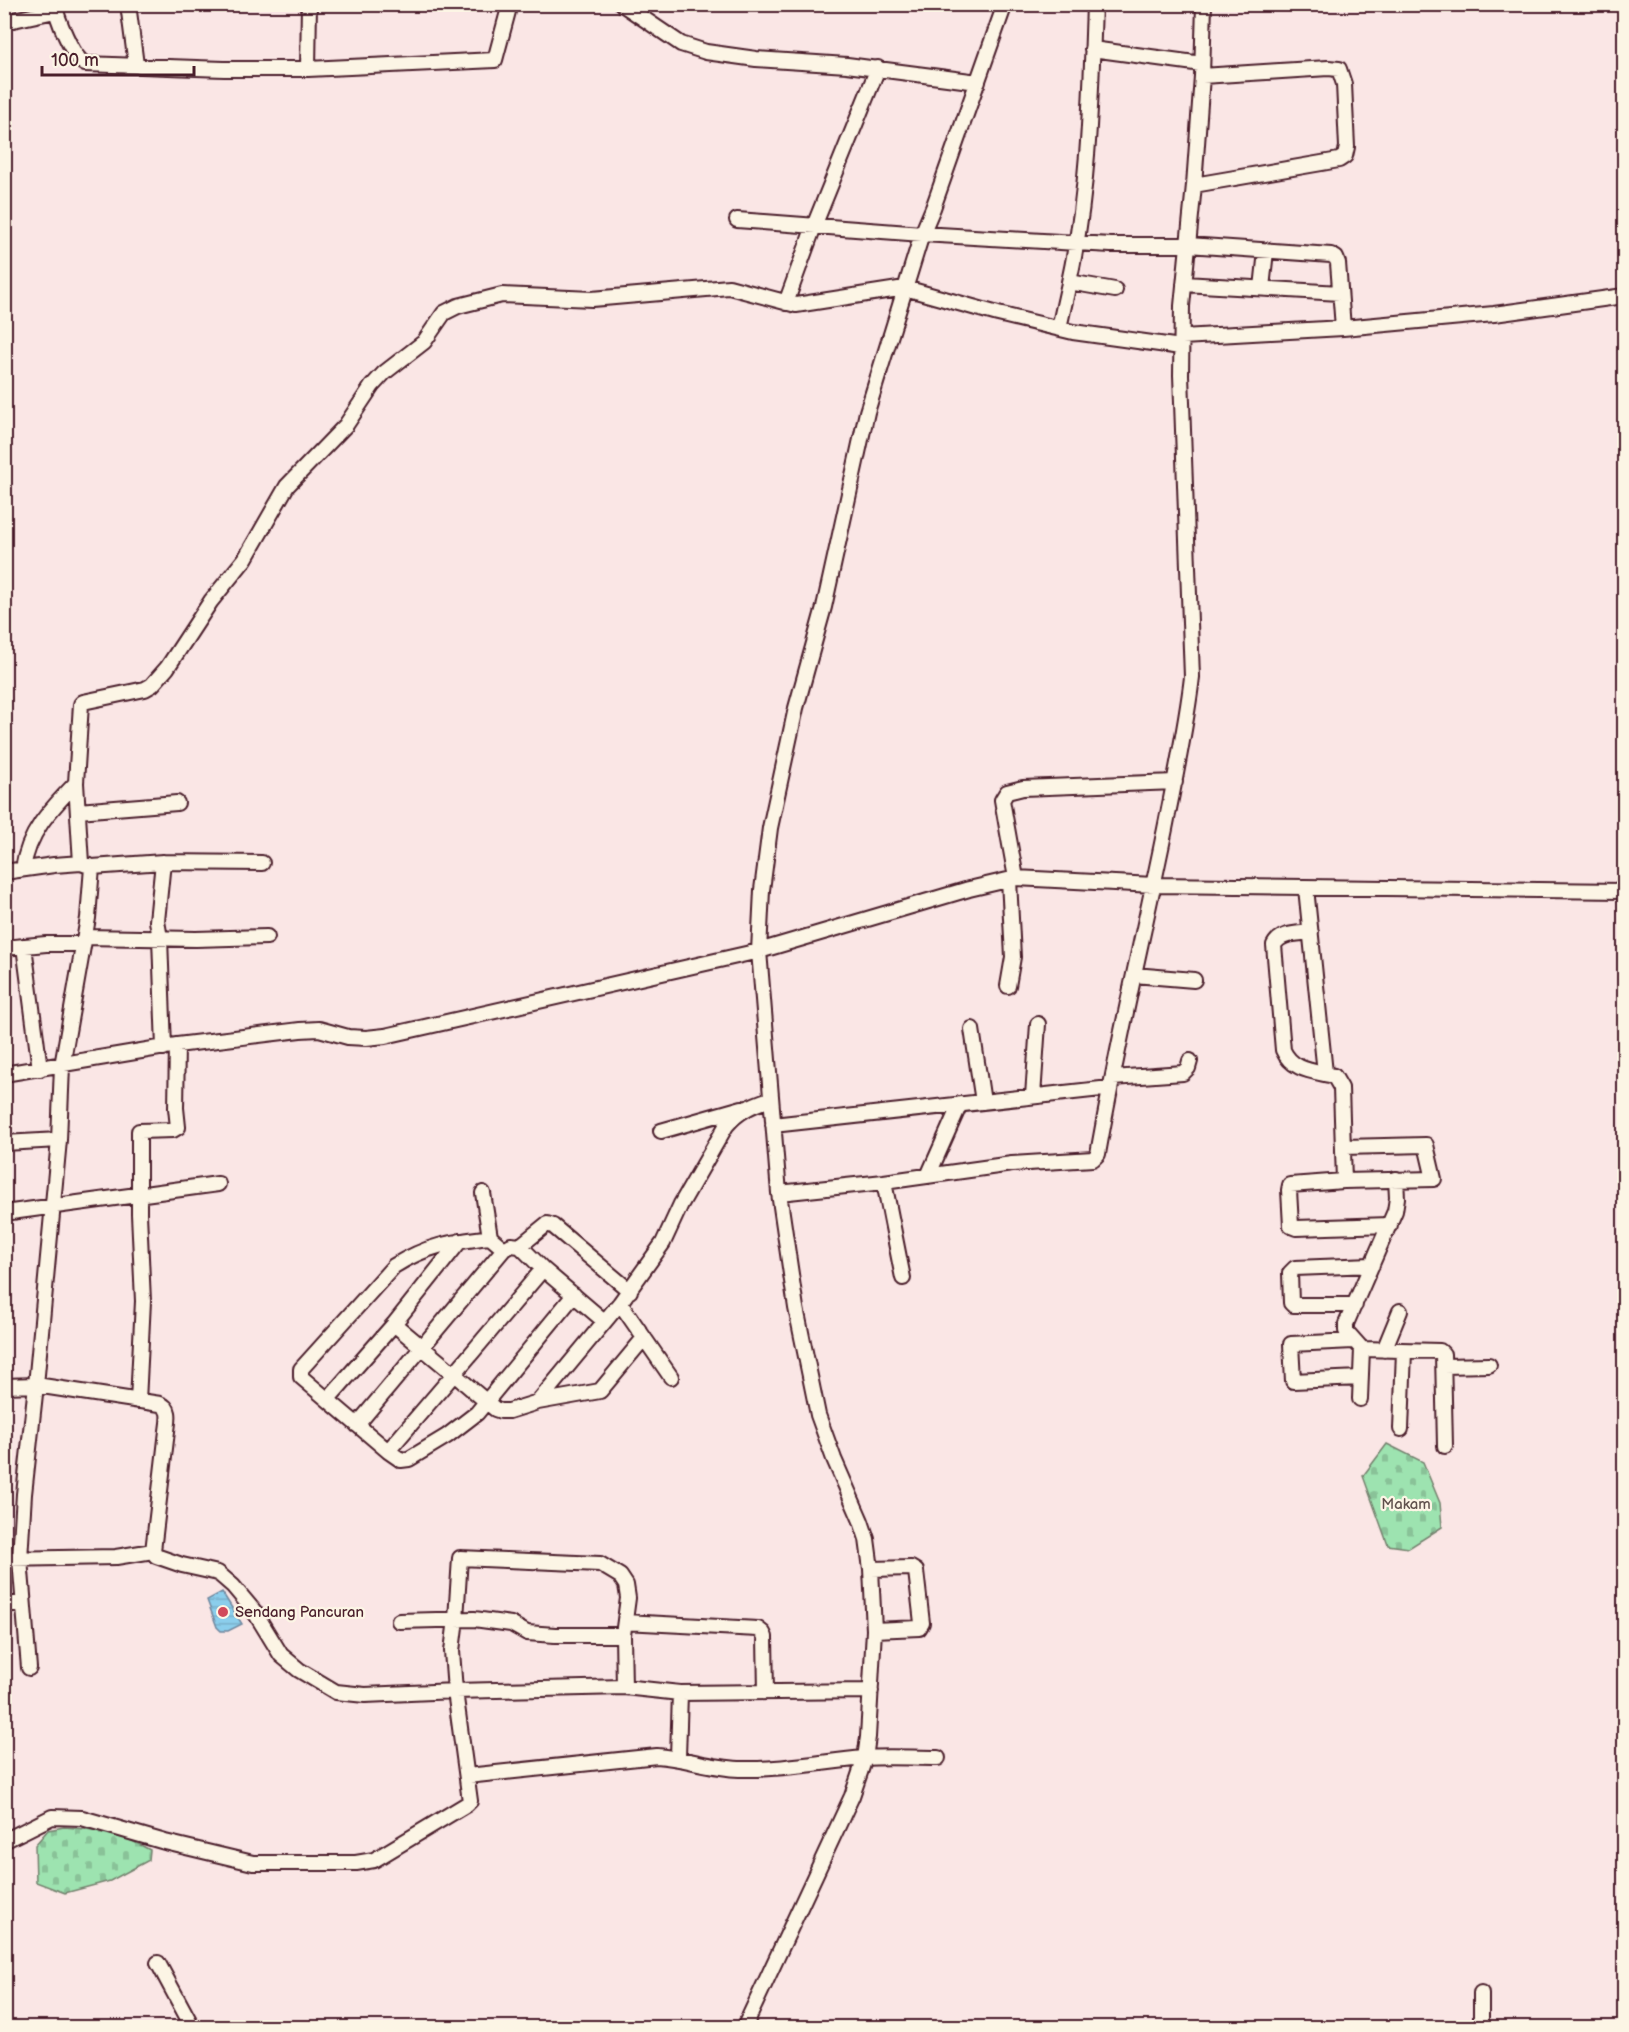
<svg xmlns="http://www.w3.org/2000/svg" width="1629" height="2032" viewBox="0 0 1629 2032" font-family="'Balsamiq Sans',sans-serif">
  <defs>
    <pattern id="cemetery-stones" width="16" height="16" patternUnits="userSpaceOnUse" patternTransform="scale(1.5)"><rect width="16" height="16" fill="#9de3b0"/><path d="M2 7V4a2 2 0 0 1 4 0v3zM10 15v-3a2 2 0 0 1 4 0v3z" fill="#89c298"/></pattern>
    <pattern id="water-rules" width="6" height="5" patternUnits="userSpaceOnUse" patternTransform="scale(1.5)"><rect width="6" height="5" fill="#8bceec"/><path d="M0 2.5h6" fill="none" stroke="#79b0cb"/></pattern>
  </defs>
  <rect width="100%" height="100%" fill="#fae6e5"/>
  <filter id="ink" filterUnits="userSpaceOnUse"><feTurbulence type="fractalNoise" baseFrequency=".0167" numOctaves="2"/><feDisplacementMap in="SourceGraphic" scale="12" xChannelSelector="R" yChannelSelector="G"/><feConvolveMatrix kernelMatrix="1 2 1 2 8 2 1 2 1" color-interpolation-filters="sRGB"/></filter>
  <g filter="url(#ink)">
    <path fill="url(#cemetery-stones)" stroke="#74816e" stroke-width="1.5" d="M 1387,1444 L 1423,1462 L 1440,1503 L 1442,1527 L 1409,1548 L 1388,1545 L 1363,1476 Z
      M 64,1827 C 96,1829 122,1834 150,1850 L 149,1860 L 110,1881 L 65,1893 L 36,1882 L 35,1845 L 48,1830 Z"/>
    <path fill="url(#water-rules)" stroke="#71889f" stroke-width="1.5" d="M 222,1592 L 242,1624 L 228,1631 L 221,1631 L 217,1627 L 207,1600 Z"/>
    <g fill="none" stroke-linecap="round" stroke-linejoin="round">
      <g stroke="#4a1f2b" stroke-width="18">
        <path id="minor" d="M 55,4 C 56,17 73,58 85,64 L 224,69 L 308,69 L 495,60 L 510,4
          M 128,4 L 136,65
          M 622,4 L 681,44 L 706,52 L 756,59 L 847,65 L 978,82
          M 1094,4 C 1091,97 1089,191 1069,282 L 1115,290
          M 4,22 L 55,11
          M 1092,49 L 1202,64
          M 308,69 L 309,4
          M 1194,185 L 1339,160 L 1345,156 L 1347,147 L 1344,84 L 1339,69 L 1328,68 L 1202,76
          M 737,220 L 922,234 L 1111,245 L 1188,245 L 1331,255 L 1336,258 L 1338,263 L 1343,328
          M 1184,284 L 1340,293
          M 1262,288 L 1266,251
          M 786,303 L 814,226 L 878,68
          M 1059,328 L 1069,283
          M 1182,337 L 1343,328 L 1494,314 L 1624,296
          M 78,811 L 177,803
          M 163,862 L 157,921 L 160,938 L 164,1048
          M 262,863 L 163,862 L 92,867 L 81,863 L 76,783 L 81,704 L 83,702 L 145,689 L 152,685 L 167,668 L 211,601 L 245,559 L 287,486 L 346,425 L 372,386 L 384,373 L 424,342 L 444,313 L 458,306 L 502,295 L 592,299 L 729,287 L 796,305 L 905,288 L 998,314 L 1073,332 L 1181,347
          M 23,869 C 28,832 51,809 76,783
          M 4,872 L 54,865 L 81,863
          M 1016,878 L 1002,800 L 1007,792 L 1023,788 L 1175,782
          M 1306,888 L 1325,1073
          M 1311,932 C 1298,934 1281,932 1274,945 L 1283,1050 C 1292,1071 1314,1071 1334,1076 L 1341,1088 L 1344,1181 L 1434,1179 L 1426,1145 L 1343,1147
          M 85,937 L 196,939 L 267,937
          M 24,946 L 40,1069
          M 4,948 L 46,944 L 83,944
          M 1134,975 L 1194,980
          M 1008,986 L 1013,957 L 1009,880
          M 972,1029 L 983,1102
          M 4,1074 L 177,1045 L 300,1030 L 319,1029 L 348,1037 L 366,1038 L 385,1036 L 759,951 L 969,889 L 1016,878 L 1154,885 L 1624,891
          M 1113,1078 L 1183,1073 L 1188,1068 L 1190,1061
          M 1033,1096 L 1038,1024
          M 773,1125 L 1110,1088
          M 661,1131 L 742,1108
          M 4,1143 L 59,1140
          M 928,1176 L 960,1104
          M 1396,1179 L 1397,1198 L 1395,1211 L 1346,1324 L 1346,1331 L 1362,1349 L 1440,1351 L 1443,1354 L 1445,1446
          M 1344,1181 L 1290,1185 L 1289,1190 L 1291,1226 L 1296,1228 L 1390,1225
          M 884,1182 L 903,1278
          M 483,1193 L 490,1237
          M 779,1193 L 884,1182 L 1012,1164 L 1093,1159 L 1098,1154 C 1117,1045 1143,937 1165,829 C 1175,778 1186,728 1192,677 L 1181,375 L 1182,306 L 1194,185 L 1202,76 L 1204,4
          M 4,1213 L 218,1184
          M 520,1246 L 547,1224 L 553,1226 L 630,1291
          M 620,1303 L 671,1377
          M 1355,1305 L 1293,1305 L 1291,1303 L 1290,1273 L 1295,1268 L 1372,1265
          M 604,1321 L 543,1269 L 520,1246 L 511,1245 L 504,1249 L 490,1237 C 452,1242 428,1245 394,1266 L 301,1369 L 301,1377 L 388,1451 L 454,1374 L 495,1409 L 501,1411 L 509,1411 L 538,1402 L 600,1391 L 644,1338
          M 394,1324 L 454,1374 L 543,1269
          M 1353,1341 L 1291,1344 L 1293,1381 L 1360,1378
          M 1384,1350 L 1400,1311
          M 1444,1366 L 1489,1365
          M 4,1386 L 36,1385 L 160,1404 C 172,1408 168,1421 167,1431 L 153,1551
          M 328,1399 L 394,1324 L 460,1241
          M 1360,1399 L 1362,1349
          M 138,1401 L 143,1301 L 139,1214 L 139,1131 L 173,1130 L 178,1127 L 176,1108 L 177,1045
          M 538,1402 L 620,1303 L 663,1243 L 681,1204 L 726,1126 C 738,1111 752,1105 770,1099
          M 357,1425 L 504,1249
          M 1401,1429 L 1404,1351
          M 388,1451 L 401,1460 L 409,1459 L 447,1436 L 477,1413 L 574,1295
          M 4,1559 L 116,1557 L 153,1551 L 156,1556 L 182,1565 L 218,1573 L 233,1586 L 254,1611 L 281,1655 L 299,1670 L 336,1692 L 365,1695 L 455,1691 L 624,1687 L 680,1693 L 871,1691
          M 871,1569 L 911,1568 L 916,1571 L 922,1623 L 919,1628 L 874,1630
          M 4,1605 L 22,1603
          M 399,1621 L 474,1619 L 511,1624 L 527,1633 L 555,1635 L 623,1635
          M 625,1622 L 758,1629 L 763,1633 L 765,1637 L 766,1692
          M 29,1668 L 20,1559 L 24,1494 L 36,1385 L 59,1140 L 62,1066 L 88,918 L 92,867
          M 678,1757 L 680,1693
          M 467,1776 L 657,1756 C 685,1758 711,1768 739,1769 C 781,1770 822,1762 864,1758 C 888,1756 913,1758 938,1758
          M 4,1841 L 52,1817 L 82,1818 L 165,1842 L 253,1863 L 356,1863 L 374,1860 L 467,1804 L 470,1801 L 455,1691 L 452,1651 L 456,1619 L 460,1558 L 600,1564 L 620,1576 L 626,1585 L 628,1598 L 623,1635 L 624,1687
          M 158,1963 L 193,2028
          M 744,2028 L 852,1796 L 865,1758 L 868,1737 L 874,1630 L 871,1569 L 867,1539 L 861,1521 L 834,1459 L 818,1415 L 796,1308 L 779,1193 L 759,951 L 762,890 L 770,828 L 796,708 L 824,607 L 867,412 L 922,234 L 933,208 L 1005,4
          M 1481,2028 L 1481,1993"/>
      </g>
      <use href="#minor" stroke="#fcf5e5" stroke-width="14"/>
    </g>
  </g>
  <circle fill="#d1495b" stroke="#fcf5e5" stroke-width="2" cx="223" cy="1612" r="6"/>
  <g text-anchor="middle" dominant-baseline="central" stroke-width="4.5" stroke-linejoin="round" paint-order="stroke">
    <g font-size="15" fill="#5f504c" stroke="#fcf5e5">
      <text x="1406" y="1504">Makam</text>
    </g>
    <g font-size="15" fill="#4a1f2b" stroke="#fcf5e5" text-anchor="start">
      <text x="235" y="1612">Sendang Pancuran</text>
    </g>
  </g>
  <rect width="1629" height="2032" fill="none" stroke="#fcf5e5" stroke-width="24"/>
  <rect x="12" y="12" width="1605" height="2008" fill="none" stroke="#4a1f2b" stroke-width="2" filter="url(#ink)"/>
  <path d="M42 66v9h152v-9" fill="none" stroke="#4a1f2b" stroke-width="3"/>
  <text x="51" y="66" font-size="18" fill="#4a1f2b" stroke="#fcf5e5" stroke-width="4.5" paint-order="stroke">100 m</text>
</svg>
